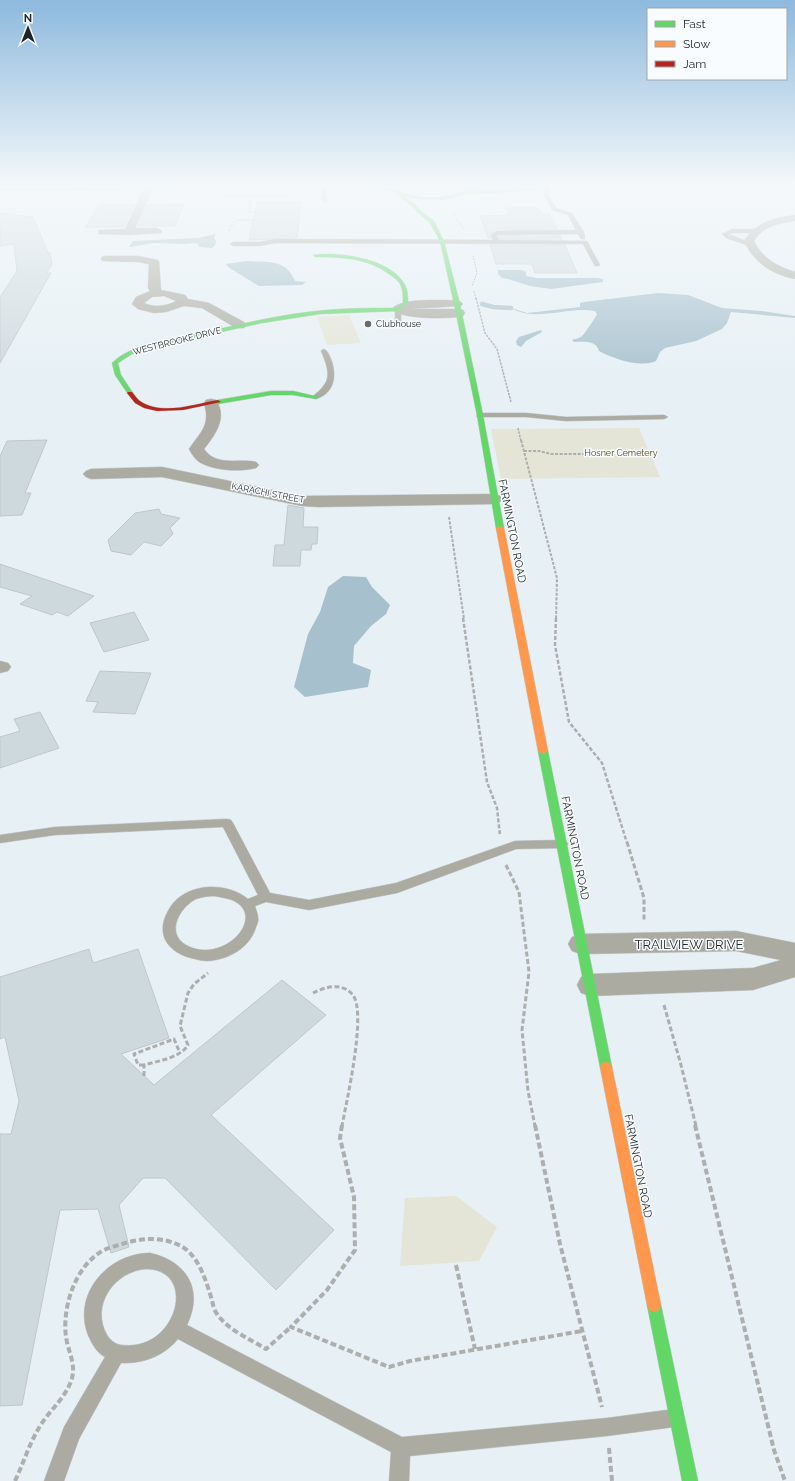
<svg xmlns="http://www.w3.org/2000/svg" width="795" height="1481" viewBox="0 0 795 1481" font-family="Raleway,sans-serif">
  <rect width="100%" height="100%" fill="#e6f0f5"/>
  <path fill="#e4e5d7" d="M 401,187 L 460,187 C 448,196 413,196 401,187 Z
    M 349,315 L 361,343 L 327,345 L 317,317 Z
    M 639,428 L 660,477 L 501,479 L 491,429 Z
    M 456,1196 L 497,1227 L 479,1261 L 400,1266 L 405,1198 Z"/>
  <path fill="#a6c0cd" d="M 216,234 L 214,238 L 216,241 L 215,245 L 212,248 L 199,247 L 198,244 L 194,243 L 183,244 L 154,243 L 129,247 L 133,241 L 198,238 Z
    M 247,261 C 259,262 280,260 288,270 C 291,273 293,277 295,281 L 306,282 L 302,285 L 259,286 L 228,267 L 226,264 Z
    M 498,270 L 522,270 L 526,272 L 526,276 L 537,278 L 597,278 L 603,279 L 603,282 L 551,289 L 530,286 L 508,279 L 502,278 L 498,274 Z
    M 658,293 L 688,295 L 722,308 L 762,311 L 795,316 L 795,318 L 731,312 L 727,323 L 722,329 L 696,341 L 665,348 L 660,352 L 656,361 C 640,368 614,359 599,351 C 596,340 584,342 574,342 L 572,340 C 575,339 580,338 582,336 C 584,335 597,315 597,314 L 595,311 C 567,306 536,323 511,308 L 527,313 L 580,307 L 580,303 L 584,302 Z
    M 541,330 L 542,332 L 526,341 L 521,347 L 517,345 L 516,341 L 519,337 Z
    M 343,576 L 366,577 L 372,587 L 390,605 L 386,614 L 371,626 L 354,646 L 353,663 L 371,670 L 368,687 L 305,697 L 294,687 L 308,634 L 320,612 L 328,587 Z"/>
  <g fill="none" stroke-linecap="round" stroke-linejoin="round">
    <path stroke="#a6c0cd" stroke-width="4.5" d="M 482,304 L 493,307 L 511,308"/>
  </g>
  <path fill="#ced9de" stroke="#c0c7cc" d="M 257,202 L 301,202 L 297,238 L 249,240 Z
    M 183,204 L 175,226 L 137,226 L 147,205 Z
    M 99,205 L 134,205 L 124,227 L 86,227 Z
    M 506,208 L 538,208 L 542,214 L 550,214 L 557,229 L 497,230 L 490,235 L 491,238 L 488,238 L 480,216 L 509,215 Z
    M 0,213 L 33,217 L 48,253 L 50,253 L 52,264 L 47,273 L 51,273 L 0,363 L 0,297 L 17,271 L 14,244 L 0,246 Z
    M 499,236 L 560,236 L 562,239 L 500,239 Z
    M 490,245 L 565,245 L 577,273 L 535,273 L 532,264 L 496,264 Z
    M 47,440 L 25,493 L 31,493 L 22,515 L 0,516 L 0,456 L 7,441 Z
    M 288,505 L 304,508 L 303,527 L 318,527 L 317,544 L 312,544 L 311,550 L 301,550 L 300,566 L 273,566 L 275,545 L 284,545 Z
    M 159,509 L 161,514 L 180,518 L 170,528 L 173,534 L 161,546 L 144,542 L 131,555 L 111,551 L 108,540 L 135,513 Z
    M 0,564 L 94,596 L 68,616 L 57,612 L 52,615 L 20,604 L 32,596 L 0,587 Z
    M 134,612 L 149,640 L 104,652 L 90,623 Z
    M 100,671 L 151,673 L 135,714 L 93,712 L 98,702 L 86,701 Z
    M 40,712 L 59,748 L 0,768 L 0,737 L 20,731 L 14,719 Z
    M 89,949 L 93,963 L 138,949 L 169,1038 L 121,1054 L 154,1085 L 282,980 L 326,1015 L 211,1115 L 334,1230 L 276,1290 L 165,1178 L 143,1178 L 119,1205 L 129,1247 L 111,1253 L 98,1209 L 60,1210 L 22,1405 L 0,1406 L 0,1134 L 11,1134 L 19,1101 L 5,1037 L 0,1039 L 0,977 Z"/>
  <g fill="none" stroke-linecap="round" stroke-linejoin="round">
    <g stroke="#c4cbce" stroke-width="1">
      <path id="lane" d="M 321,187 L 325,187 L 327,202 L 323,201 Z
        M 546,187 L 550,187 L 548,194 L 556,208 L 572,213 L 584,232 L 585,239 L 581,239 L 578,234 L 498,235 L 497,235 L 499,240 L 587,241 L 600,265 L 599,266 L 595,266 L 583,244 L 276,243 L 259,246 L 233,246 L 230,244 L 233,242 L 259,242 L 276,239 L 493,240 L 491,235 L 497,231 L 576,230 L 568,215 L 552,210 L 544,194 Z
        M 732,229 L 755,229 L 758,231 L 755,233 L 733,233 L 728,234 L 752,243 L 752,245 L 750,246 L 726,238 L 722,234 Z
        M 398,307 L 401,309 L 401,326 L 398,328 L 395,326 L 395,309 Z
        M 324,349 C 328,351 329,355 331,359 C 337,375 335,393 316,399 L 312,397 C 316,393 321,390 324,385 C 332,375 325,361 321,351 Z
        M 477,413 L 526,413 L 566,417 L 664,415 L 668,417 L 664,419 L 566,421 L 526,417 L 477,417 Z
        M 227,819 L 231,820 L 233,823 L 270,893 L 309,900 L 396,883 L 515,841 L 562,840 L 566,841 L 568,844 L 566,847 L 562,848 L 516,849 L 397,893 L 309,910 L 266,902 L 255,906 C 256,910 258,914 258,918 C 259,921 257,924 256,927 C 250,948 228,960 207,961 C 203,961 199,960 195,959 C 170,954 154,936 168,911 C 182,883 225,880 248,899 L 258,895 L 223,827 L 55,835 L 0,843 L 0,835 L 55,827 ZM 214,896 C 220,897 226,898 232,900 C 269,916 223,966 186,945 C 165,933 180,907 196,899 C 202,897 208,896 214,896 Z
        M 150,1253 C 187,1261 204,1290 187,1325 L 402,1437 L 607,1418 L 674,1409 L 681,1411 L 683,1418 L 681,1425 L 674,1427 L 607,1436 L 410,1456 L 409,1481 L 389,1481 L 391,1452 L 178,1339 C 164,1356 143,1364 121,1363 L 79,1439 L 64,1481 L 44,1481 L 64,1427 L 105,1357 C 96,1352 92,1344 88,1335 C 72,1293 109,1253 150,1253 ZM 146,1269 C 199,1269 177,1353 121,1345 C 115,1344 110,1340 107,1335 C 90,1305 115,1271 146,1269 Z"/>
    </g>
    <g stroke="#c4cbce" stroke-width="1">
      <path id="street" d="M 144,187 L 152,187 L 153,188 L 135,228 L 157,228 L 162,231 L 161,233 L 128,235 L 99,234 L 98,232 L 99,230 L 125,229 Z
        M 795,215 L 795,221 C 779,223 763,226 754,241 C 763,259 777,266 795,272 L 795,279 C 772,274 754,263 744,241 C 756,222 774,218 795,215 Z
        M 106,256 L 138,256 L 158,260 L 159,262 L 161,290 L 185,295 L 188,299 L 209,303 L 244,322 L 246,325 L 244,328 L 236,328 L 202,308 L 184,306 L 166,312 L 154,313 L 138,309 L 132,304 L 136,297 L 150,291 L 148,288 L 149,264 L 138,262 L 102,261 L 101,259 L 102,257 ZM 164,296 L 176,301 C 167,306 154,308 144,303 L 152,297 Z
        M 457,300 L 461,302 L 463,304 L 461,306 L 409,309 L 459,309 L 463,310 L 465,313 L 463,316 C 451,319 400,320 392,309 C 401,297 443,301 457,300 Z
        M 211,399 L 216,400 C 228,418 215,435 204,449 C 216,467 239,458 256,462 L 259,465 L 256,468 C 240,472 216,471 201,463 C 195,460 192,454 189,449 C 200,432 211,426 204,403 L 206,400 Z
        M 162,467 L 302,496 L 494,494 L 500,496 L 502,499 L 500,502 L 494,504 L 318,507 L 302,506 L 162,477 L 91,479 L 86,477 L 83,474 L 86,471 L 91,469 Z
        M 0,661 L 8,663 L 11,667 L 8,671 L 0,673 Z
        M 736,931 L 795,943 L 795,977 L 753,990 L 590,996 L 581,993 L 577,985 L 581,977 L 590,974 L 753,968 L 781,960 L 736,951 L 581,954 L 572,951 L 568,944 L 572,937 L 581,934 Z"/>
    </g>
    <g stroke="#c4cbce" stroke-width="1">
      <path id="fast" d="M 143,187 L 197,187 L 195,188 L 0,191 L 0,189 Z
        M 350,187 L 387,190 L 383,187 L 387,187 L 407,194 L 430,198 L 453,195 L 472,187 L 476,187 L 468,192 L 545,187 L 524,191 L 462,195 L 442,200 L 418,199 L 403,196 L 416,205 L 420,210 L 434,221 L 444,241 L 460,304 L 483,415 L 504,528 L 500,530 L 496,528 L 477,415 L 454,304 L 440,241 L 430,223 L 417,212 L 413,207 L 396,194 L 391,191 Z
        M 313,255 C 339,251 392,259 405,285 C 408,291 408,297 408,303 L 398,311 L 320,314 L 262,323 L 149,348 L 132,354 L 118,363 L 121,375 L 133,393 L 128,394 L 115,375 L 112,363 C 130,345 159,343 183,337 C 225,328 266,317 308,312 C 338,308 367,308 397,308 L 403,303 C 403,296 403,290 400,284 C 398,280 393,277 389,274 C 367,258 341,257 315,257 Z
        M 271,391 L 293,391 L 319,397 L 316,399 L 293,395 L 271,395 L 218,404 L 215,402 L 218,400 Z
        M 543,748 L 548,751 L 612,1067 L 610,1071 L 606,1072 L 602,1071 L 600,1067 L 538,751 Z
        M 654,1298 L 659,1300 L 661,1305 L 698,1481 L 682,1481 L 647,1305 L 649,1300 Z"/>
    </g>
    <g stroke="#c4cbce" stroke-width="1">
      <path id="slow" d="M 500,526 L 504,528 L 548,751 L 543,754 L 538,751 L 496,528 Z
        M 606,1062 L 610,1063 L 612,1067 L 661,1305 L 659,1310 L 654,1312 L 649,1310 L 647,1305 L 600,1067 L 602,1063 Z"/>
    </g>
    <g stroke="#c4cbce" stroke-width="1">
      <path id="jam" d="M 128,392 L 132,392 C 135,395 137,399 140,401 C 162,416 195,404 218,400 L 221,402 L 183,410 L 157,411 L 144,408 L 135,403 L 127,393 Z"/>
    </g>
    <path stroke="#acafac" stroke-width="1" stroke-dasharray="2 1" stroke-linecap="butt" d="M 561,192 L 601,191 L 622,193 L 795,189
      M 251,196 L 249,212 L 253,212
      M 206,197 L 311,195
      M 452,212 L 464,229
      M 229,231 L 230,227 L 237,220 L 256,220
      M 472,286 L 477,273 L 473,256
      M 474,291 L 476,299"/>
    <path stroke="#acafac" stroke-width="1.5" stroke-dasharray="2.5 1" stroke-linecap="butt" d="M 476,298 L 485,333 L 497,349 L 511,402
      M 518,428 L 521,441"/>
    <path stroke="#acafac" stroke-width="2" stroke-dasharray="3 1.5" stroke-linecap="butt" d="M 521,440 L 557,578 L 556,619
      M 524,451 L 539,451 L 551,454 L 586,454
      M 449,517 L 464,619"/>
    <path stroke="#acafac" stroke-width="2.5" stroke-dasharray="4 2" stroke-linecap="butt" d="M 463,618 L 487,782 L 497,808 L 500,835
      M 556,618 L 555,645 L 569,722 L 602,763 L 627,843"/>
    <path stroke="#acafac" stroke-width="3" stroke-dasharray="5 2.5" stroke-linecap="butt" d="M 627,842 L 644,898 L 644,921
      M 506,865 L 519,892 L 529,972 L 522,1030 L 528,1091 L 535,1126
      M 313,993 C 325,987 341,982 352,994 C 368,1010 346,1103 342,1126
      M 664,1005 L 681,1065 L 696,1126
      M 144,1065 L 138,1065 L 134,1054 L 174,1039 L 180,1053
      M 144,1076 L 144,1065 C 158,1061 180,1058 188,1045 L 180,1026 L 188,993 L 194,984 L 208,973"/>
    <path stroke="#acafac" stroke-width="4" stroke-dasharray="6 3" stroke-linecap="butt" d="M 342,1125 L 340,1138 L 354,1197 L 355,1250 L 327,1290 L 291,1327 L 389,1367 L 410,1361 L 582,1331
      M 535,1125 L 560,1244 L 602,1407
      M 695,1125 L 774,1450 L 785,1481
      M 456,1265 L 475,1349
      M 609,1448 L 612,1481
      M 15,1481 C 24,1462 30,1441 42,1423 C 52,1408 67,1396 72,1378 C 76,1364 68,1351 66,1337 C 62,1307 75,1267 102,1251 C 108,1248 115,1246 122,1244 C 141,1238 162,1236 181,1246 C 199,1256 206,1281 212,1300 C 213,1305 214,1310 217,1314 C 228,1330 250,1339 266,1349 L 291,1327"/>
    <use href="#lane" fill="#ababa2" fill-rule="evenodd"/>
    <use href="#street" fill="#ababa2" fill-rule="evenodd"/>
    <use href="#fast" fill="#63d668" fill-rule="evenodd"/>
    <use href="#slow" fill="#ff974d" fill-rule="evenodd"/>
    <use href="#jam" fill="#b3261e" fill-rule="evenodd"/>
  </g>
  <linearGradient id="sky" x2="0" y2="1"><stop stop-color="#8db9dd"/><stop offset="0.47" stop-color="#f4f8fa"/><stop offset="1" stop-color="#f4f8fa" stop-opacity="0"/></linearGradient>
  <rect width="795" height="394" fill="url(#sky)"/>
  <circle fill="#646c70" stroke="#f9fcfe" stroke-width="1.5" cx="368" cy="324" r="4"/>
  <g text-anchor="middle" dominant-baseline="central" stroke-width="3" stroke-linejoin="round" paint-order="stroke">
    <g font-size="9" fill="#1e2528" stroke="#f9fcfe" text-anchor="start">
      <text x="376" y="324">Clubhouse</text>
    </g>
    <g font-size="9" fill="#1e2528" stroke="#f9fcfe">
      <text transform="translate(177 341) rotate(-14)">WESTBROOKE DRIVE</text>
      <text transform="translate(268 493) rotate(11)">KARACHI STREET</text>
    </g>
    <g font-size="9" fill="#544912" stroke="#f9fcfe">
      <text x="621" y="453">Hosner Cemetery</text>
    </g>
    <g font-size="11" fill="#1e2528" stroke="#f9fcfe">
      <text transform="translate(512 531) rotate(79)">FARMINGTON ROAD</text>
      <text transform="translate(575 848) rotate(79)">FARMINGTON ROAD</text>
      <text transform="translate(638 1166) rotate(79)">FARMINGTON ROAD</text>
    </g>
    <g font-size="13" fill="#1e2528" stroke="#f9fcfe">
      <text x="689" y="944">TRAILVIEW DRIVE</text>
    </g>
  </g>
  <rect x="647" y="8" width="140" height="72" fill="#f9fcfe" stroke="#a1a6a8"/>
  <rect x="655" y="21" width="20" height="6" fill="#63d668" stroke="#a1a6a8"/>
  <text x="683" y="28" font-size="12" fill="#1e2528">Fast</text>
  <rect x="655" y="41" width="20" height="6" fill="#ff974d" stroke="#a1a6a8"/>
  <text x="683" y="48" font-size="12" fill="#1e2528">Slow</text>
  <rect x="655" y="61" width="20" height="6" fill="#b3261e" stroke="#a1a6a8"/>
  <text x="683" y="68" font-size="12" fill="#1e2528">Jam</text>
  <g transform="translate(28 28)" stroke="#f9fcfe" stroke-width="3" paint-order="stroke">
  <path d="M0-3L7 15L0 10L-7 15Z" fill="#1e2528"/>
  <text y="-6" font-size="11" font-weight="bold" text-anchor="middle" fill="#1e2528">N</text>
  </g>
</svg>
